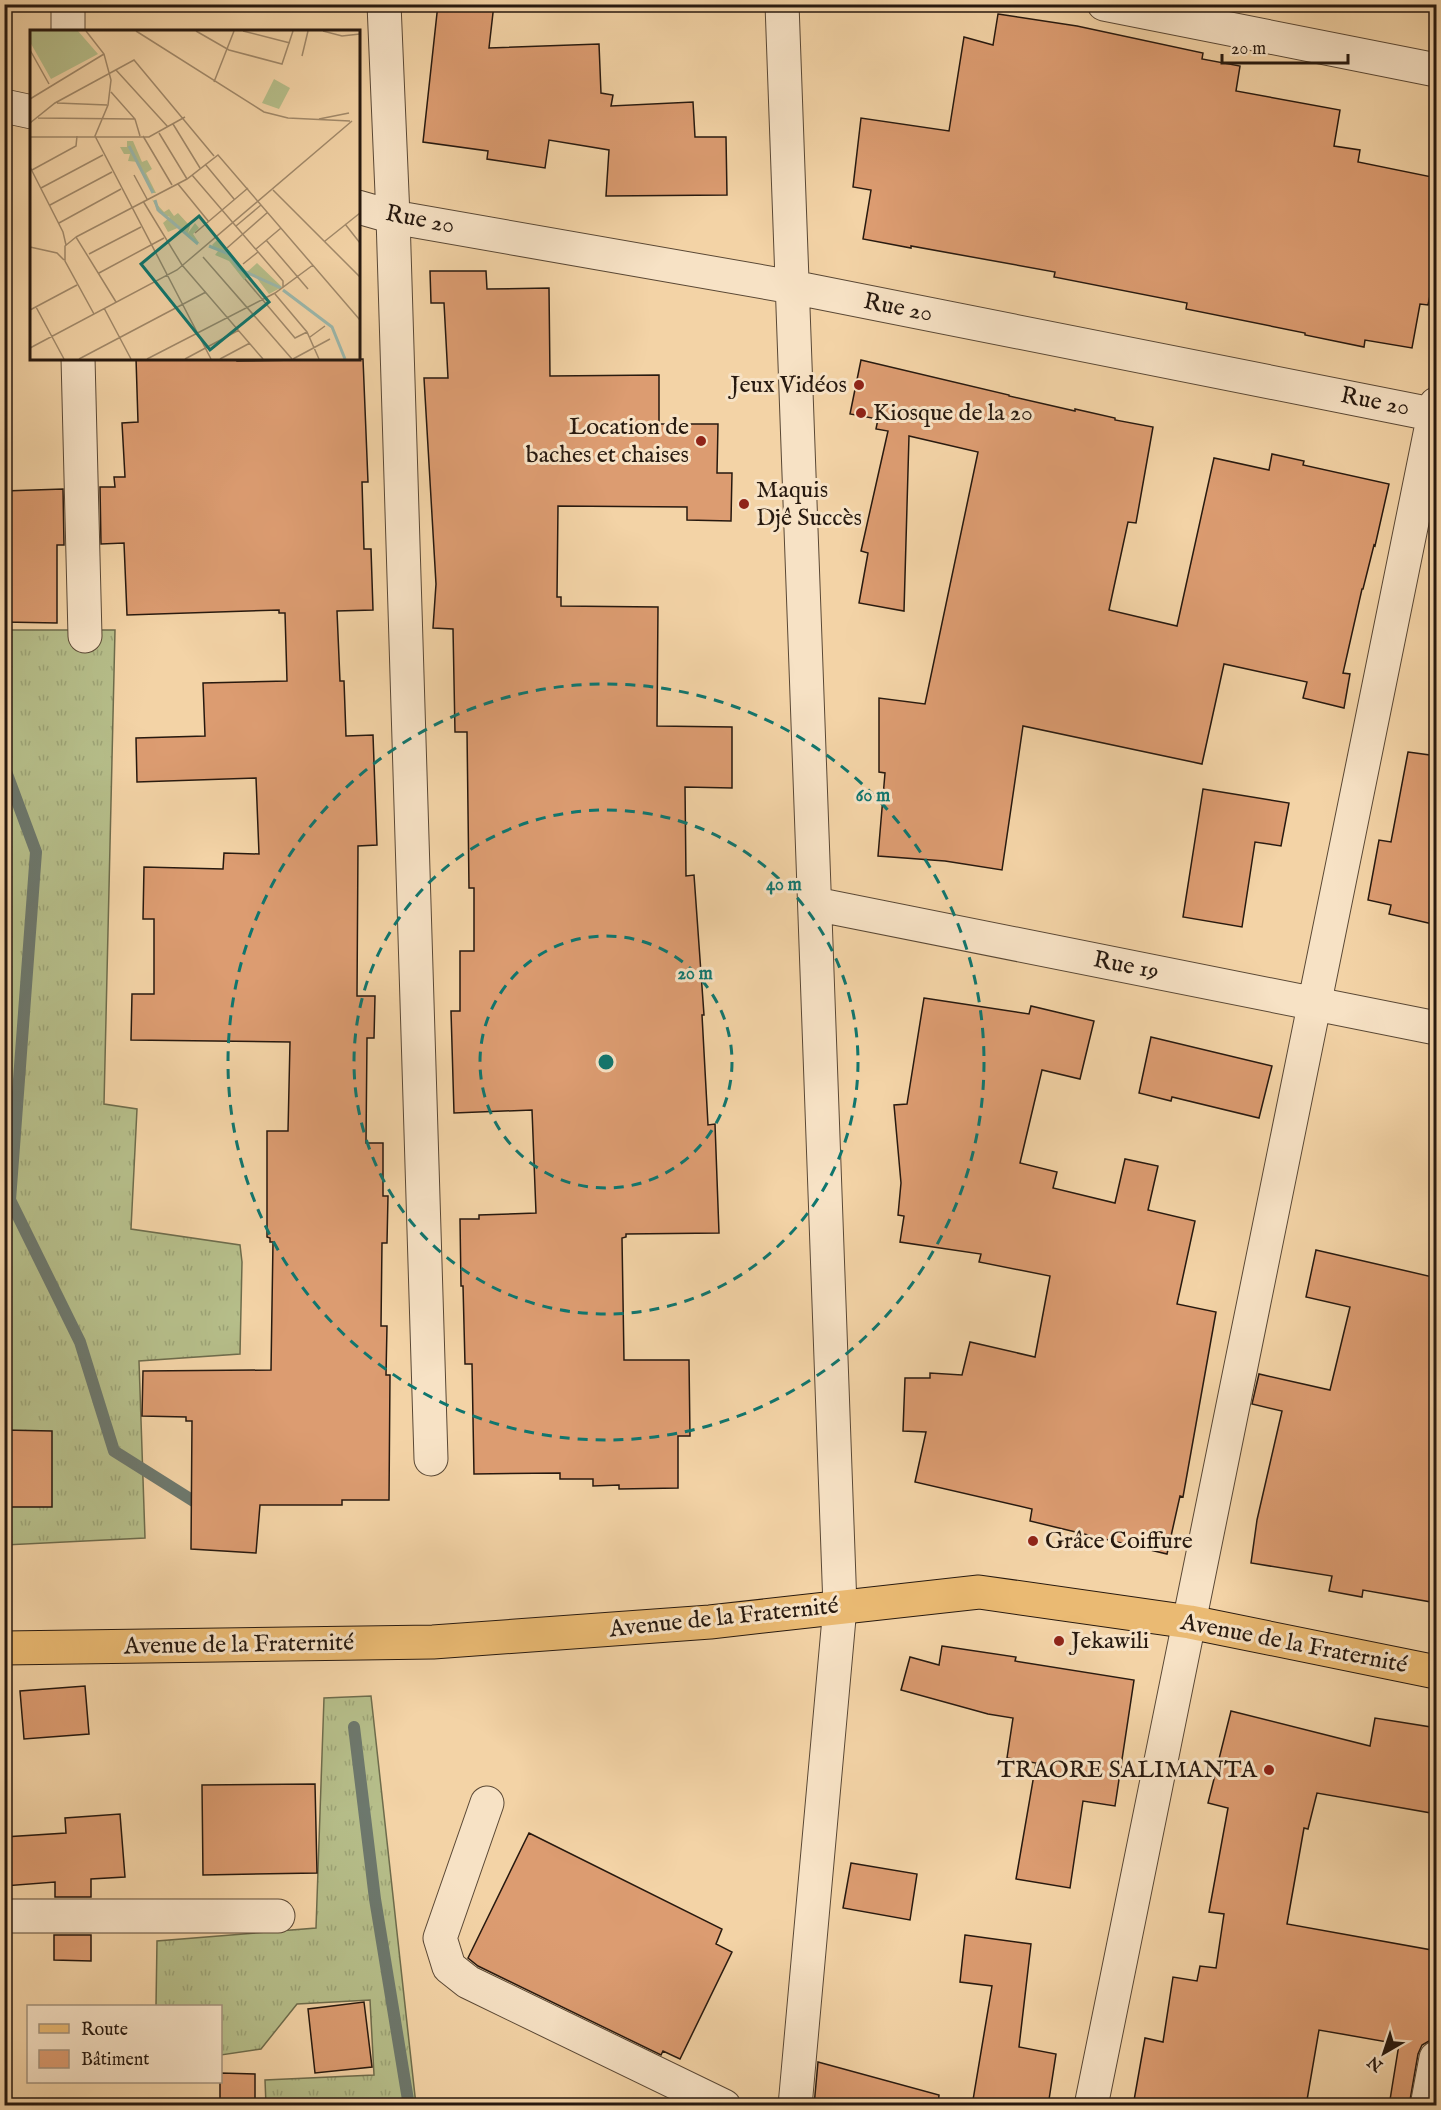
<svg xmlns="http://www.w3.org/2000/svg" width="1441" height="2110" viewBox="0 0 1441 2110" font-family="'IM FELL English',serif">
  <defs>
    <pattern id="grass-tufts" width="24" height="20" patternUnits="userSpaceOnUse" patternTransform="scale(1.5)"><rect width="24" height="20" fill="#b6be8a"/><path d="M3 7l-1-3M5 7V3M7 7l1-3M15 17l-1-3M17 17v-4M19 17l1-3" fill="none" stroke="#9ca376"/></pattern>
  </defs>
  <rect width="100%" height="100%" fill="#f3d3a6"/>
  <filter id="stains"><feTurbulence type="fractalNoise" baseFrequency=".00333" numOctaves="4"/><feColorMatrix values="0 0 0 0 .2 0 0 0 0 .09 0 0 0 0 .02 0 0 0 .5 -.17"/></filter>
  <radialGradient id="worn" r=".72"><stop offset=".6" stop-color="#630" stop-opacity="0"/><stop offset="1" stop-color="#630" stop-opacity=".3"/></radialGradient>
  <path fill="url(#grass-tufts)" stroke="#6e6c4c" stroke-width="1.5" d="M 5,630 L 115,630 L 104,1104 L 137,1109 L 131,1229 L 240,1245 L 242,1262 L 240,1354 L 139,1361 L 145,1538 L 5,1545 Z
    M 371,1696 L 416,2105 L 266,2105 L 265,2080 L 374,2075 L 370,2000 L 297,2004 L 261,2049 L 221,2055 L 220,2006 L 156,2006 L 157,1941 L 316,1928 L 324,1698 Z"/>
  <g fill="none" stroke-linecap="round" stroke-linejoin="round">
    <path stroke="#6d786d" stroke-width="12" d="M 4,766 L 36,852 L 10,1200 L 80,1342 L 114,1451 L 203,1507
      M 354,1727 L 375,1899 L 409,2106"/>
  </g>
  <path fill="#dc9c71" stroke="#27190f" stroke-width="1.5" d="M 438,4 L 494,4 L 489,48 L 599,44 L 601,93 L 613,95 L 611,106 L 693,102 L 695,137 L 726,137 L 727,195 L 606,196 L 609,150 L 549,140 L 545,168 L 487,159 L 488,151 L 423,142 Z
    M 998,14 L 1077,26 L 1203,53 L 1202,59 L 1240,66 L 1236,91 L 1340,110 L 1334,146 L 1360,150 L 1358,162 L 1437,178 L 1437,263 L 1428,305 L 1420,304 L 1412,348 L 1365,340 L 1364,347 L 1305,335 L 1305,333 L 1186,309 L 1187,303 L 1054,277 L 1055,272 L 911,246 L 911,248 L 863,239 L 871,190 L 853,187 L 861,118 L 949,131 L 964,37 L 993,45 Z
    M 430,271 L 486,271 L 487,289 L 549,288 L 550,376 L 659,375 L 659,424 L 718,424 L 717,473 L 732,473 L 731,521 L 687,520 L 687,507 L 558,506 L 557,597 L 561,597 L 561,606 L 658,607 L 657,726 L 732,727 L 732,788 L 685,787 L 686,876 L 694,875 L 704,1015 L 702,1015 L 708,1125 L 715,1124 L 719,1233 L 626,1234 L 626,1237 L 622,1238 L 624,1360 L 689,1360 L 690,1436 L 678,1436 L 678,1488 L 619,1489 L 619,1485 L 593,1486 L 593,1479 L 560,1479 L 560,1473 L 474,1474 L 472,1364 L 465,1364 L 463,1286 L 461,1286 L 460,1219 L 479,1219 L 479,1215 L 536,1213 L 532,1110 L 454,1113 L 451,1011 L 460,1011 L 460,951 L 474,951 L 474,888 L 469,888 L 467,732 L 455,732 L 453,629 L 433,628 L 436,584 L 424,378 L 448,378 L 444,303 L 431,303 Z
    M 136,358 L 237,358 L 237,361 L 363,359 L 368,482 L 362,482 L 364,549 L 371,549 L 373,610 L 337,611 L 340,681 L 344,681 L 346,736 L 373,735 L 377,845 L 358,846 L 357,996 L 375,996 L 374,1038 L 367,1038 L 366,1143 L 383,1143 L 383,1196 L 388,1196 L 387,1243 L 382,1243 L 381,1326 L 387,1326 L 386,1375 L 390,1375 L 389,1500 L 342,1500 L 342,1505 L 260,1505 L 256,1553 L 191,1549 L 192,1421 L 186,1421 L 186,1417 L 142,1416 L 143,1371 L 271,1370 L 273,1242 L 270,1242 L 270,1238 L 267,1237 L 267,1131 L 288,1131 L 290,1042 L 131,1040 L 132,994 L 154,994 L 154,919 L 143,919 L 144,867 L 223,869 L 224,853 L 259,854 L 256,778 L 137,782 L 136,738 L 205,736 L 203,683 L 287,681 L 285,613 L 279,613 L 279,610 L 127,615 L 124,543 L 101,544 L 100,487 L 115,487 L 114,477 L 125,477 L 122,423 L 138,422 Z
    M 861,360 L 1009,395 L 1009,396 L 1075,411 L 1075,409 L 1115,418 L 1115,420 L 1153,427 L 1136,523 L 1128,522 L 1109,610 L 1177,626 L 1214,458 L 1269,470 L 1272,454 L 1304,461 L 1303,465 L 1389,484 L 1375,546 L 1374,545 L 1363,589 L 1362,589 L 1343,673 L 1350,674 L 1344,708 L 1303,698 L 1307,682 L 1224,664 L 1202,764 L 1023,726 L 1002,870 L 945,861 L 878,856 L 885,773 L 879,772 L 879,698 L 925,704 L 978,452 L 909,436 L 904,611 L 859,603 L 868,553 L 861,551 L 888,431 L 876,429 L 878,419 L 850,414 Z
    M 63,489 L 64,545 L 57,545 L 57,623 L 4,622 L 4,491 Z
    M 1408,752 L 1437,756 L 1437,925 L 1389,914 L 1391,905 L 1368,900 L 1379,840 L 1391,842 Z
    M 1203,789 L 1289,803 L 1281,846 L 1255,842 L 1242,927 L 1183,917 Z
    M 924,998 L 1029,1014 L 1031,1006 L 1094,1021 L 1080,1079 L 1042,1070 L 1020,1163 L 1057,1172 L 1053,1188 L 1115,1203 L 1125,1159 L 1158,1166 L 1148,1210 L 1195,1221 L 1177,1304 L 1216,1312 L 1183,1497 L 1180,1496 L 1167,1554 L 1030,1521 L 1032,1509 L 915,1482 L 926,1432 L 903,1431 L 905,1378 L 930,1378 L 930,1373 L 962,1375 L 970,1342 L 1035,1357 L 1050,1276 L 979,1262 L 981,1254 L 900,1242 L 904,1216 L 898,1215 L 901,1183 L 894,1105 L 907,1104 Z
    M 1151,1037 L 1272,1066 L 1259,1118 L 1172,1097 L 1171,1101 L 1139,1093 Z
    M 1316,1250 L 1437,1278 L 1437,1603 L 1363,1590 L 1362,1597 L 1329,1591 L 1332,1576 L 1251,1563 L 1257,1520 L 1282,1411 L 1252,1404 L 1259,1374 L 1330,1390 L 1350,1307 L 1306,1297 Z
    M 4,1430 L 52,1431 L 52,1507 L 4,1507 Z
    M 942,1646 L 1016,1657 L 1015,1661 L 1134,1680 L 1115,1806 L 1083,1801 L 1070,1888 L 1016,1879 L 1036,1763 L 1007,1758 L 1013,1718 L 988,1714 L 901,1690 L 910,1657 L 939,1665 Z
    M 85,1686 L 89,1734 L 24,1739 L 20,1691 Z
    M 1231,1711 L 1370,1746 L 1375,1718 L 1437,1728 L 1437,1814 L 1317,1793 L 1308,1829 L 1304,1828 L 1287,1924 L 1437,1951 L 1436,2040 L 1429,2041 L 1422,2045 L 1418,2054 L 1409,2106 L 1389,2106 L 1399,2044 L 1319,2030 L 1306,2106 L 1133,2106 L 1145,2038 L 1163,2042 L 1173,1977 L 1197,1981 L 1200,1966 L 1216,1968 L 1224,1914 L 1209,1912 L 1228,1808 L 1208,1803 Z
    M 315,1784 L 317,1873 L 203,1875 L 202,1785 Z
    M 120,1814 L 125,1877 L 91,1879 L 91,1897 L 55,1897 L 55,1882 L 4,1886 L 4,1837 L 66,1833 L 65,1818 Z
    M 529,1833 L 722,1929 L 716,1944 L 732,1952 L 680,2059 L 663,2051 L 661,2055 L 478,1966 L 468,1958 Z
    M 851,1863 L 917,1874 L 910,1920 L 843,1908 Z
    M 54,1935 L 91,1935 L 91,1961 L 54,1960 Z
    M 965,1935 L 1031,1944 L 1019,2047 L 1056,2054 L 1048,2106 L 972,2106 L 992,1986 L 960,1982 Z
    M 364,2002 L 372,2067 L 315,2073 L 308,2009 Z
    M 818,2062 L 939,2095 L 938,2106 L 814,2106 Z
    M 220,2073 L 255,2074 L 255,2106 L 220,2106 Z"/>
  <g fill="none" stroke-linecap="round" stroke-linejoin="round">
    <g stroke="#5a4835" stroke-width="35">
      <path id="minor" d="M 68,4 L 68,32
        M 384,4 L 393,217 L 431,1459
        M 782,4 L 840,1607 L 795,2106
        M 1104,4 L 1436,70
        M 4,106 L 32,112
        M 358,207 L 393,217 L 792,287 L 1436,415
        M 78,358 L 85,636
        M 815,904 L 1436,1028
        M 487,1803 L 440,1938 L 449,1967 L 468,1982 L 724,2106
        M 4,1916 L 278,1916
        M 1091,2106 L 1436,404
        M 1427,2106 L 1436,2058"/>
    </g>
    <g stroke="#27190f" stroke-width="35">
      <path id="major" d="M 4,1648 L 433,1642 L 710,1622 L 979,1592 L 1190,1622 L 1436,1672"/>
    </g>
    <use href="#minor" stroke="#f7e2c5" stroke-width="33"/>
    <use href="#major" stroke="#eaba73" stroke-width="33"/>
  </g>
  <g fill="none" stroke="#0f766e" stroke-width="3" stroke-dasharray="10 8">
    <circle cx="606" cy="1062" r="126"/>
    <circle cx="606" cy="1062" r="252"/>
    <circle cx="606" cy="1062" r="378"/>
  </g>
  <g fill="#8f2418" stroke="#f7e2c5" stroke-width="2">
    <circle cx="859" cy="385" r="6"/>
    <circle cx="861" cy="413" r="6"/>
    <circle cx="701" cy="441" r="6"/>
    <circle cx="744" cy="504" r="6"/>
    <circle cx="1033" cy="1541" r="6"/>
    <circle cx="1059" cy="1641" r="6"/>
    <circle cx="1269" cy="1770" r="6"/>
  </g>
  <g text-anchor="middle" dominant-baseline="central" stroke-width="6" stroke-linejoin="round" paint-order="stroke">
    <g font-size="24" fill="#27190f" stroke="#f7e2c5">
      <text transform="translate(420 220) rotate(11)">Rue 20</text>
      <text transform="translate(898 308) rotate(11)">Rue 20</text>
      <text transform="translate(1375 402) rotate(11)">Rue 20</text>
      <text transform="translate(1126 966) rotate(11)">Rue 19</text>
      <text transform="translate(724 1618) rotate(-6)">Avenue de la Fraternité</text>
      <text transform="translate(1294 1644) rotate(11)">Avenue de la Fraternité</text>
      <text transform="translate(239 1645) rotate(-1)">Avenue de la Fraternité</text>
    </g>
    <g font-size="24" fill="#27190f" stroke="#f7e2c5" text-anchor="start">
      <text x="847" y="385" text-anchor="end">Jeux Vidéos</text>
      <text x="873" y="413">Kiosque de la 20</text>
      <text x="689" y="427" text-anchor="end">Location de<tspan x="689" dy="28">baches et chaises</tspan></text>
      <text x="756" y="490">Maquis<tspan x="756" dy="28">Djê Succès</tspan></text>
      <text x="1045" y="1541">Grâce Coiffure</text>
      <text x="1071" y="1641">Jekawili</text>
      <text x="1257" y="1770" text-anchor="end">TRAORE SALIMANTA</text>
    </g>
  </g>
  <g transform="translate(30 30)">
    <rect width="330" height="330" fill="#f3d3a6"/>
    <path d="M 0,1 L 48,1 L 68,24 L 21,49 L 0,12 ZM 97,111 L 103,111 L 112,132 L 117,130 L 122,139 L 116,143 L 126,163 L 123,163 L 108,132 L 98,131 L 100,124 L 94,124 L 90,117 L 97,117 ZM 122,169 L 134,182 L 139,179 L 144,186 L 148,183 L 160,196 L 158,203 L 165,193 L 169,198 L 163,204 L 170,214 L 150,197 L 138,202 L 133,193 L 140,187 L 129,183 ZM 188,209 L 217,242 L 227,233 L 252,257 L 239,264 L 226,247 L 220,245 L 214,250 L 199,231 L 185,225 L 188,221 L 182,215 Z" fill="#b6be8a"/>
    <path d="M 244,49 L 260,58 L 249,79 L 232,73 Z" fill="#b6be8a"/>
    <path fill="none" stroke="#9bb7ab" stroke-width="3" d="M 99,116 L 123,163M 125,170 L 128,180 L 168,214M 179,216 L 199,224 L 209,239 L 251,258M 253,260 L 302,297 L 315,329"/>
    <path fill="none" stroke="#a1896a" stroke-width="1.5" d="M 56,1 L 74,24 L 81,50 L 78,75 L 65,106 L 181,329M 106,1 L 234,82 L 258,88 L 320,91M 166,1 L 199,20 L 252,34 L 263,1M 213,1 L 260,13M 293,1 L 312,6 L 330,4M 0,20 L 19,54M 272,26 L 278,1M 86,40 L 138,97M 184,52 L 204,1M 81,62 L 105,89 L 110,106M 0,69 L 74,24M 27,73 L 77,75M 8,88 L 105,89M 289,89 L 319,83M 0,93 L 25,73 L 104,30 L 184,126M 143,94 L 170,138M 129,103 L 157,149M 113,106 L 142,155M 0,107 L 119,107 L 155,87M 175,134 L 204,169M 0,137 L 33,202 L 36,215M 2,140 L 46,116 L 47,106M 104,145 L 117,169M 162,145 L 253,251 L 253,258M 148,154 L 179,192M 11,158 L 73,125M 243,160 L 330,247M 113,171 L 152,235 L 233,329M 20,175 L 82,142M 29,193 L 91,159M 315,194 L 330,213M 206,196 L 231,175M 165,203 L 218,158M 46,207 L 157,149 L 188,125 L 330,290M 236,210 L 278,259M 295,211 L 330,183M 0,217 L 27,223 L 34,230M 197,218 L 238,182M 226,219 L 251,198M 59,224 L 111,197M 173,227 L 262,329M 213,234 L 228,222M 69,243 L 134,208M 215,249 L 265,308 L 277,302M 245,264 L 277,302 L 289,329M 6,277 L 34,329M 74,278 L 101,329M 0,280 L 47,255M 64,284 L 35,231 L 35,216 L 46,207 L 86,272M 280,307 L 295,296M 0,318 L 147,240 L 322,91M 49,329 L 176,262M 117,329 L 245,263 L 283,235M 155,329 L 209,300M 190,329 L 220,313M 263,329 L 300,309"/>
    <path fill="#0f766e" fill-opacity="0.15" stroke="#0f766e" stroke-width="3" d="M 169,186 L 239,272 L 180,320 L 111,234 Z"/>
    <rect width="330" height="330" fill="none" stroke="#27190f" stroke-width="3"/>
  </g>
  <circle cx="606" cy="1062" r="9" fill="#0f766e" stroke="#f7e2c5" stroke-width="3"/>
  <g font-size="18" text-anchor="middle" font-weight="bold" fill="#0f766e" stroke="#f7e2c5" stroke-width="6" stroke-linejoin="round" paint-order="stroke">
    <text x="873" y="801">60 m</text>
    <text x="784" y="890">40 m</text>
    <text x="695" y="979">20 m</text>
  </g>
  <rect width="1441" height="2110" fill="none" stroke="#f3d3a6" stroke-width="24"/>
  <rect x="6" y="6" width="1429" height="2098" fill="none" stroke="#27190f" stroke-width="3"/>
  <rect x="12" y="12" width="1417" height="2086" fill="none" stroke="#27190f" stroke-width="1.5"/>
  <rect x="27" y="2005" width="195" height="78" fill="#f7e2c5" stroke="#a4927c" stroke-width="1.5"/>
  <rect x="39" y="2024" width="30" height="9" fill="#eaba73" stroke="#a4927c" stroke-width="1.5"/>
  <text x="81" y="2035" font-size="18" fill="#27190f">Route</text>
  <rect x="39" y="2050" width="30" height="18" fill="#dc9c71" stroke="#a4927c" stroke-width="1.5"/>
  <text x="81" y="2065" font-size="18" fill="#27190f">Bâtiment</text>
  <g transform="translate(1384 2053) rotate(219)" stroke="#f7e2c5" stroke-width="4.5" paint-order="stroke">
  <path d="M0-4.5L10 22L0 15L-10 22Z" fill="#27190f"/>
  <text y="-9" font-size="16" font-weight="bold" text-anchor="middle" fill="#27190f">N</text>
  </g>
  <path d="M1222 54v9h126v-9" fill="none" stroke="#27190f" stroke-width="3"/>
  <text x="1231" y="54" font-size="18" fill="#27190f" stroke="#f7e2c5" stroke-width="4.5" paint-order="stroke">20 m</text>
  <rect width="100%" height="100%" filter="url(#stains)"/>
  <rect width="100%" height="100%" fill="url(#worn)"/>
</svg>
